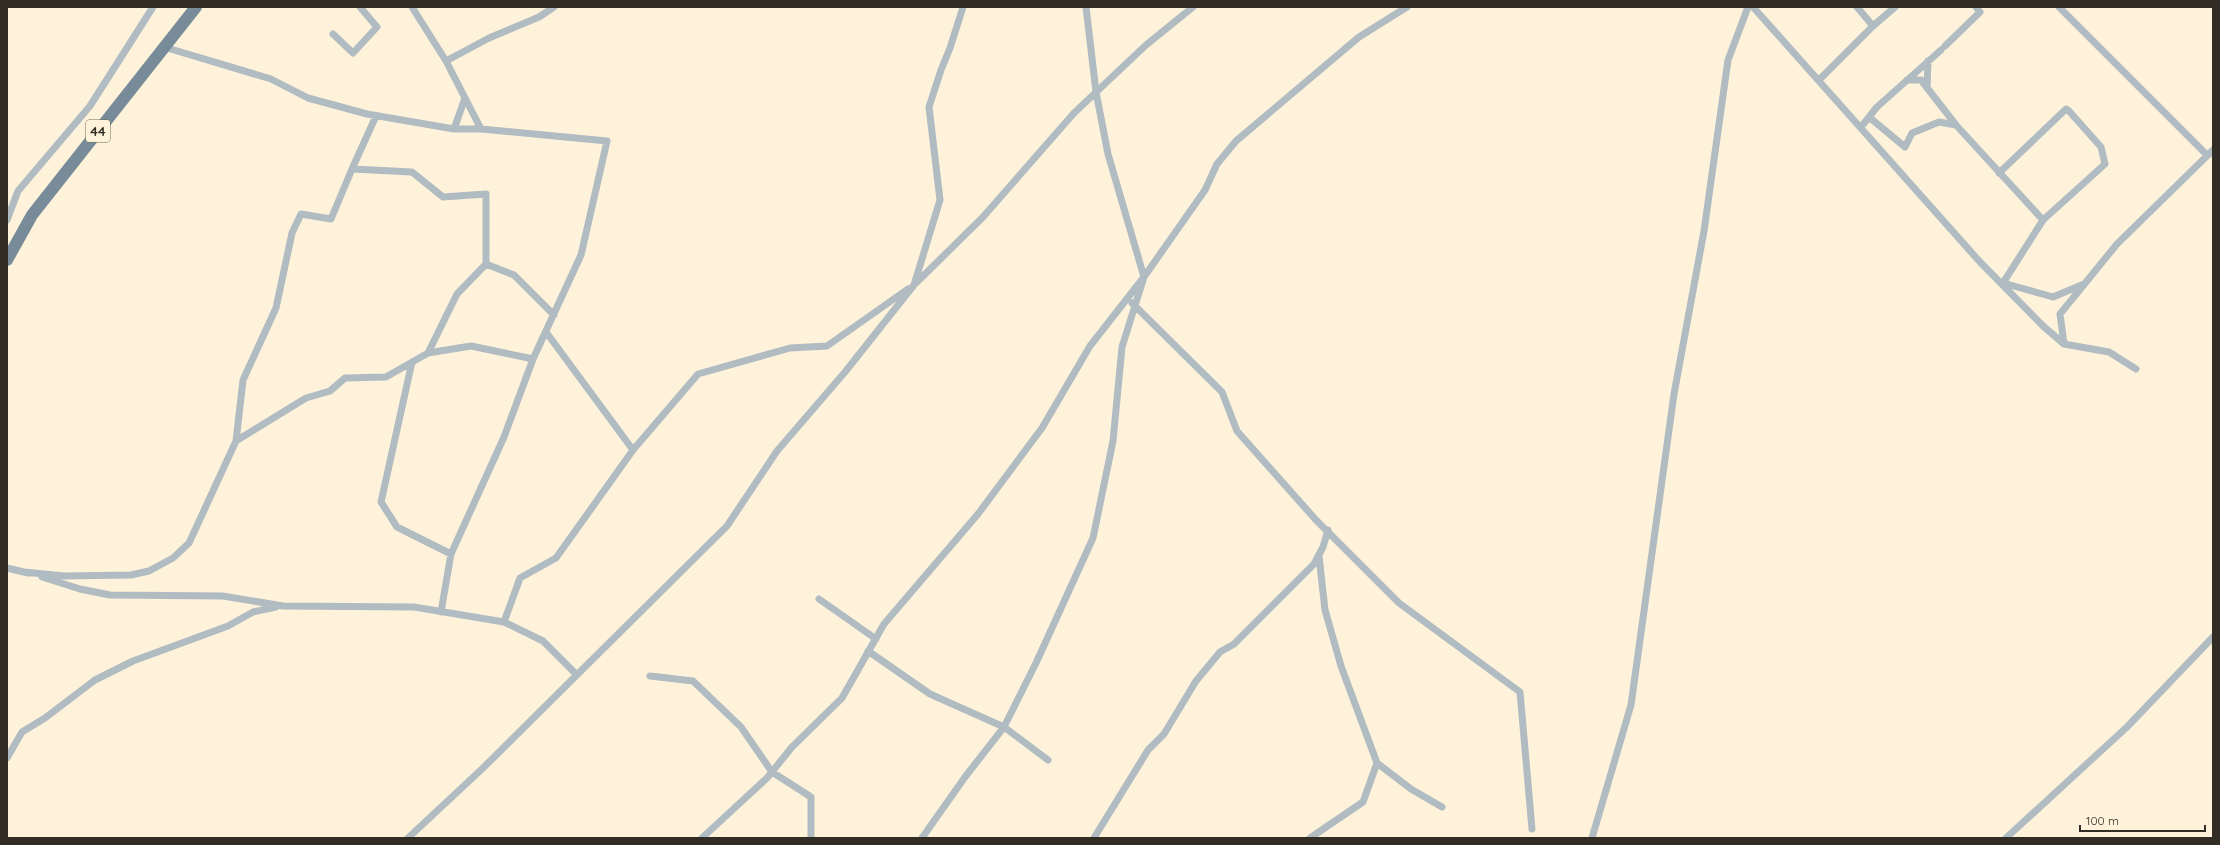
<svg xmlns="http://www.w3.org/2000/svg" width="2220" height="845" viewBox="0 0 2220 845" font-family="Quicksand,sans-serif">
  <rect width="100%" height="100%" fill="#fef3da"/>
  <g fill="none" stroke-linecap="round" stroke-linejoin="round">
    <path stroke="#b0bbc2" stroke-width="7" d="M 412,7 L 446,61 L 481,129
      M 1753,7 L 1980,262 L 2043,326 L 2064,344 L 2109,352 L 2136,369
      M 2059,7 L 2207,155
      M 1873,26 L 1895,7
      M 333,34 L 353,53 L 377,27 L 360,7
      M 1945,46 L 1980,12 L 1976,7
      M 164,47 L 271,79 L 308,98 L 367,114 L 454,129 L 481,129 L 607,141 L 581,255 L 533,359 L 471,346 L 428,353 L 386,377 L 345,378 L 330,391 L 306,398 L 236,441
      M 446,61 L 489,38 L 539,17 L 554,7
      M 1819,80 L 1873,26 L 1857,7
      M 1927,88 L 1928,61
      M 376,116 L 352,169 L 412,172 L 443,197 L 486,194 L 486,264 L 514,275 L 554,315
      M 1869,117 L 1905,147 L 1912,133 L 1939,122 L 1956,125 L 1921,80 L 1907,80
      M 1956,125 L 2043,220 L 2003,283 L 2053,297 L 2084,284
      M 1861,127 L 1877,107 L 1941,50
      M 454,129 L 465,98
      M 1999,173 L 2066,109 L 2069,111 L 2101,147 L 2105,164 L 2043,220
      M 7,220 L 18,191 L 90,106 L 153,7
      M 916,283 L 983,217 L 1074,113 L 1146,45 L 1193,7
      M 1132,303 L 1222,392 L 1237,431 L 1316,520 L 1399,603 L 1520,692 L 1532,829
      M 546,332 L 633,450
      M 2064,344 L 2060,314 L 2117,244 L 2213,150
      M 428,353 L 457,294 L 486,264
      M 412,362 L 381,502 L 397,527 L 451,554 L 504,437 L 533,359
      M 7,568 L 28,573
      M 24,572 L 64,576 L 131,575 L 149,571 L 173,558 L 189,543 L 236,441 L 243,380 L 276,308 L 292,233 L 301,214 L 331,219 L 352,169
      M 42,577 L 80,589 L 110,595 L 223,596 L 283,606 L 414,607 L 504,622 L 543,641 L 576,674
      M 819,599 L 876,639
      M 441,612 L 451,554
      M 504,622 L 520,578 L 556,558 L 633,450 L 698,374 L 790,348 L 827,346 L 908,289
      M 868,651 L 930,694 L 1004,727 L 1048,760
      M 650,676 L 693,681 L 741,727 L 772,772 L 811,797 L 811,838
      M 7,758 L 22,732 L 45,718 L 95,680 L 133,661 L 228,626 L 253,612 L 276,607
      M 1377,763 L 1411,789 L 1442,807
      M 408,838 L 483,768 L 727,526 L 777,451 L 845,372 L 914,285 L 940,200 L 929,107 L 941,70 L 950,48 L 963,7
      M 702,838 L 767,778 L 792,747 L 842,698 L 884,624 L 978,514 L 1042,428 L 1090,346 L 1144,277 L 1205,190 L 1217,164 L 1236,141 L 1359,37 L 1407,7
      M 922,838 L 965,777 L 1004,727 L 1036,663 L 1093,538 L 1113,441 L 1122,347 L 1144,277 L 1108,154 L 1096,92 L 1086,7
      M 1094,838 L 1148,750 L 1164,734 L 1196,681 L 1220,652 L 1234,644 L 1314,564 L 1323,547 L 1328,530
      M 1310,838 L 1363,802 L 1377,763 L 1341,666 L 1325,610 L 1319,556
      M 1592,838 L 1631,705 L 1674,394 L 1704,231 L 1728,60 L 1748,7
      M 2006,838 L 2127,727 L 2213,637"/>
    <path stroke="#778b98" stroke-width="12" d="M 7,260 L 32,215 L 196,7"/>
  </g>
  <g text-anchor="middle" dominant-baseline="central" stroke-width="3" stroke-linejoin="round" paint-order="stroke">
    <rect fill="#fef3da" stroke="#6f685b" stroke-width="1" x="86" y="120" width="24" height="22" rx="3"/>
    <g font-size="13" font-weight="bold" fill="#322d24">
      <text x="98" y="131">44</text>
    </g>
  </g>
  <rect width="2220" height="845" fill="none" stroke="#322d24" stroke-width="16"/>
  <path d="M2080 825v6h125v-6" fill="none" stroke="#322d24" stroke-width="2"/>
  <text x="2086" y="825" font-size="12" fill="#322d24" stroke="#fef3da" stroke-width="3" paint-order="stroke">100 m</text>
</svg>
